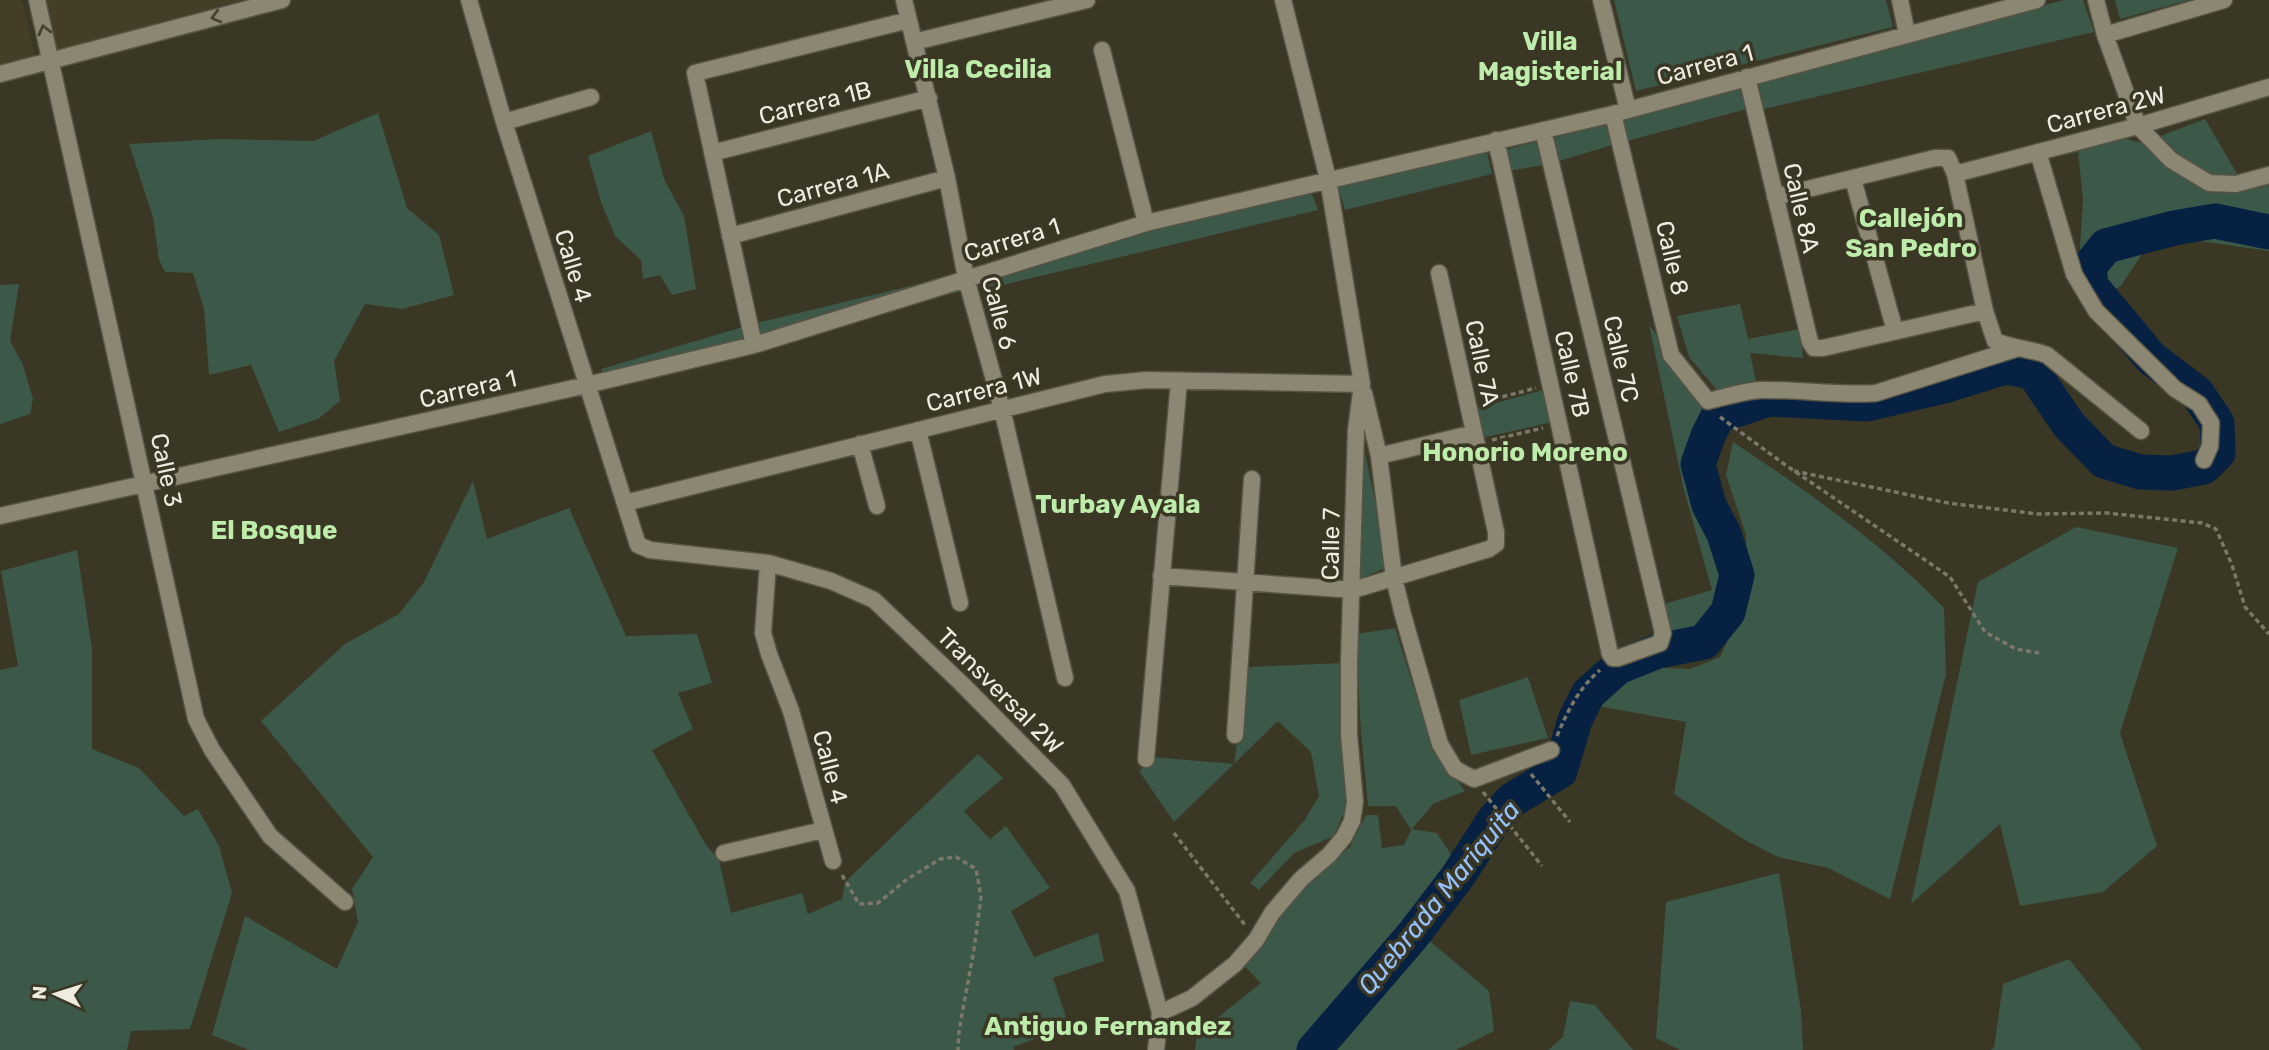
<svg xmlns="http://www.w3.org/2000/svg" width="2269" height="1050" viewBox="0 0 2269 1050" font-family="Rubik,sans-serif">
  <rect width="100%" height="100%" fill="#3a3725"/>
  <path fill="#433e25" d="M 0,0 L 22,0 L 35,59 L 0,67 Z
    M 43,0 L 243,0 L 54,53 Z"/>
  <path fill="#3c5849" d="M 1614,0 L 1886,0 L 1893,27 L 1636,91 Z
    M 2064,0 L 2083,0 L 2094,32 L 1764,109 L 1757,80 Z
    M 2115,0 L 2189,0 L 2120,19 Z
    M 1739,87 L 1747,109 L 1627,141 L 1622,119 Z
    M 378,113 L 407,208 L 439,235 L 454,295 L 402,309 L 365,304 L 334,361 L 340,401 L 318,419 L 279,432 L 251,365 L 209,375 L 204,309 L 193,273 L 165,272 L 159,260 L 153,217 L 129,144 L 218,139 L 313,141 Z
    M 2205,119 L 2246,189 L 2269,182 L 2269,251 L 2192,240 L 2144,251 L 2121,286 L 2095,299 L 2079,265 L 2083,199 L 2078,151 L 2111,135 L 2142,143 Z
    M 1606,124 L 1612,145 L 1559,161 L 1554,138 Z
    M 651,131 L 664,179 L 684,216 L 696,289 L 672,295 L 660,275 L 643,279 L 641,260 L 615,236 L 601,202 L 588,156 Z
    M 1538,141 L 1544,165 L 1508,171 L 1502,151 Z
    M 1486,149 L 1492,174 L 1345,210 L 1338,186 Z
    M 1311,191 L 1318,210 L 986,289 L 982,271 Z
    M 960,274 L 963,291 L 606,381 L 601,369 L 753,324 Z
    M 19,284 L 10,341 L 23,365 L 33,399 L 30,414 L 0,424 L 0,285 Z
    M 1740,304 L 1748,339 L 1800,329 L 1803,358 L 1750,353 L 1756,381 L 1719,392 L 1689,357 L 1677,316 Z
    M 1649,325 L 1708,401 L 1693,435 L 1690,463 L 1697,495 L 1726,559 L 1729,584 L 1722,606 L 1701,636 L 1665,640 L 1661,605 L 1712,590 L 1684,490 Z
    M 1543,390 L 1552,422 L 1482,438 L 1477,408 Z
    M 1360,430 L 1389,566 L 1358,580 Z
    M 1733,442 C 1807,491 1882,543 1944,608 L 1946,674 L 1890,899 L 1828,868 L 1778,857 L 1745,840 L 1674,794 L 1686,722 L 1598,706 L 1613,685 L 1648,667 L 1690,669 L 1720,657 L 1747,599 L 1746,535 L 1726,475 Z
    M 473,481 L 487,539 L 569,508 L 626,636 L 697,634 L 712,683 L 678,693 L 693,729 L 652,750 L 706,845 L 719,860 L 731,913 L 802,893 L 808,914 L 842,899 L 845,882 L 978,754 L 1003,778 L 964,811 L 990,839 L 1006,826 L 1050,888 L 1011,911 L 1034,957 L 1098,933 L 1104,961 L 1053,978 L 1069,1026 L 1013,1047 L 1014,1050 L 249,1050 L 212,1035 L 245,916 L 337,969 L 358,922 L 352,889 L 373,857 L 261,721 L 345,644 L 399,614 L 424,582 Z
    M 2076,527 L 2178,548 L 2120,733 L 2157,846 L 2103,892 L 2020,906 L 2000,824 L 1911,904 L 1978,582 Z
    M 77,550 L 92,649 L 92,749 L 139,768 L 184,816 L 198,809 L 219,846 L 232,893 L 190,1029 L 131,1031 L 127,1050 L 0,1050 L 0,670 L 18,666 L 1,571 Z
    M 1395,628 L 1431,743 L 1465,791 L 1433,804 L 1412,829 L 1437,833 L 1458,865 L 1411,925 L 1489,991 L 1494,1031 L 1456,1050 L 1195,1050 L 1197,1034 L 1261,983 L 1244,966 L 1264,944 L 1270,924 L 1302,884 L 1350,847 L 1366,815 L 1378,815 L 1382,848 L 1404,845 L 1411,830 L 1396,806 L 1368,806 L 1361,733 L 1356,634 Z
    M 1343,663 L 1341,747 L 1346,793 L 1345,810 L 1334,836 L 1294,853 L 1259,890 L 1250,883 L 1304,821 L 1319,796 L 1311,752 L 1278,721 L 1174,822 L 1139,771 L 1153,757 L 1234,764 L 1248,667 Z
    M 1528,677 L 1548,738 L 1471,755 L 1459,700 Z
    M 1779,873 L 1801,1011 L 1803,1050 L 1680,1050 L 1656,1038 L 1666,902 Z
    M 2069,959 L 2142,1050 L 1990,1050 L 1994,1048 L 2003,984 Z
    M 1570,1001 L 1595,1005 L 1633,1050 L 1548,1050 L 1563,1037 Z"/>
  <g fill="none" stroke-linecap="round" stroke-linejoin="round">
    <path stroke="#062142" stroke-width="35" d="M 1314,1050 L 1413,935 L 1458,876 L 1494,820 L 1512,800 L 1560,771 L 1575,720 L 1588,694 L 1618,667 L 1658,651 L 1704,642 L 1728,612 L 1737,575 L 1724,534 L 1709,505 L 1698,464 L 1708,436 L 1718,416 L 1769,399 L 1867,404 L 1944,386 L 2005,367 L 2033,372 L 2069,425 L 2104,461 L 2140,472 L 2172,473 L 2204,467 L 2218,453 L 2217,423 L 2197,393 L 2151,358 L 2091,286 L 2089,267 L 2106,246 L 2174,228 L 2215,221 L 2269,232"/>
    <g stroke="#565444" stroke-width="19">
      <path id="street" d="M 37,0 L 196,719 L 212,750 L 270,836 L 345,902
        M 469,0 L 504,122 L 638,545 L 650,550 L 768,563 L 831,581 L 874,600 L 963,685 L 1062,785 L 1127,891 L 1160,1013 L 1156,1050
        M 904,0 L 947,178 L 966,278 L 1002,409 L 1065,678
        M 1601,0 L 1628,110
        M 1900,0 L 1907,34
        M 2096,0 L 2105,35 L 2138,126 L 2171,160 L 2209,183 L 2236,184 L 2269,175
        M 2105,35 L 2224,0
        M 914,42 L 1087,0
        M 1102,50 L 1146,223
        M 0,74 L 282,0
        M 1747,77 L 1810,342 L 1814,348 L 1823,348 L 1985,311
        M 1613,114 L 1671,355 L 1708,401 C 1725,397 1743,391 1761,390 C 1799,389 1837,396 1876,393 L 2015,349
        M 504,122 L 591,97
        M 1496,140 L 1610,654 L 1613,658 L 1618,658 L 1660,643 L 1663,633 L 1543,130
        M 2038,152 L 2074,274 L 2096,311 L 2175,389 L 2199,404 L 2211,423 L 2210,446 L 2204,460
        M 712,153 L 929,98
        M 1955,174 L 2138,126 L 2269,87
        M 1853,179 L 1895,331
        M 1775,197 L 1935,158 L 1948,158 L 1955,174 L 1985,311 L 1995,341 C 2012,348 2030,349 2047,355 L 2141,431
        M 730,236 L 947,178
        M 754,345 L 695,73 L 909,20
        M 1364,393 L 1379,456 L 1394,578 L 1403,615 L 1440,744 L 1455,769 L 1474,779 L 1551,750
        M 918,430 L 960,603
        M 860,444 L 877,506
        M 1379,456 L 1474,433
        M 625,503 L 1105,384 L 1147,380 L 1362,384
        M 0,516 L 587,385 L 754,345 L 1146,223 L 1613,114 L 2037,0
        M 768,563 L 763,633 L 769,654 L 791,711 L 833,861
        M 1161,576 L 1353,590 L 1489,549 L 1496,544 L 1496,532 L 1439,273
        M 1235,735 L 1252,479
        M 1146,759 L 1179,381
        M 724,853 L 823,830
        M 1160,1013 L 1192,998 L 1235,964 L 1256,940 L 1272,913 L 1301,879 L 1329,855 L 1344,837 L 1352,821 L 1355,802 L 1349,735 L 1349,662 L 1356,430 L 1362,384 L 1328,179 L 1283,0"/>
    </g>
    <path stroke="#7b7869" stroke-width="3.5" stroke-dasharray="5 3.5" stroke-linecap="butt" d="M 1486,401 L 1536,388
      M 1720,417 L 1784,464 L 1950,577 L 1985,632 L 2016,649 L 2039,653
      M 1492,440 L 1543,428
      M 1794,471 L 1948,503 L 2038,514 L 2107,513 L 2202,523 L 2216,529 L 2232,565 L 2245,607 L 2269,634
      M 1557,736 C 1568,710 1579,688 1600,670
      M 1531,774 L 1570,822
      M 1483,792 L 1542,866
      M 1174,833 L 1245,925
      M 842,875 L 859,904 L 878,903 L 906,880 L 940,859 L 956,857 L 976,869 L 981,897 L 974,949 L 959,1031 L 958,1050"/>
    <use href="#street" stroke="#8b8773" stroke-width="16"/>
  </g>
  <defs><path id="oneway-chevron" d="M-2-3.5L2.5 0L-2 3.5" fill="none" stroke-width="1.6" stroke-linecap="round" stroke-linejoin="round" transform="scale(1.75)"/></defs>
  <g stroke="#464331">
    <use href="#oneway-chevron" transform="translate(216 17) rotate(165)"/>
    <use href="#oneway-chevron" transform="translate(44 30) rotate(-104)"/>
  </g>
  <g text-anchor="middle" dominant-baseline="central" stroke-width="7" stroke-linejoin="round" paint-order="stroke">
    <g font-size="24" fill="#eeece1" stroke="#3a3725">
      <text transform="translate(1705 65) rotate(-15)">Carrera 1</text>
      <text transform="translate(815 103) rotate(-14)">Carrera 1B</text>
      <text transform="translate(2106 110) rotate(-15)">Carrera 2W</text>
      <text transform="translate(833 185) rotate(-15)">Carrera 1A</text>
      <text transform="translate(1801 208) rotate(77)">Calle 8A</text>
      <text transform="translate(1012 240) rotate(-17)">Carrera 1</text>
      <text transform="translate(1672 258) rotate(77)">Calle 8</text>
      <text transform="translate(573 266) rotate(73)">Calle 4</text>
      <text transform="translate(999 313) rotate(75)">Calle 6</text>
      <text transform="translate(1621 359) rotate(77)">Calle 7C</text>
      <text transform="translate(1482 363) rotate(78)">Calle 7A</text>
      <text transform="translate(1572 374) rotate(77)">Calle 7B</text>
      <text transform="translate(468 389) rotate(-13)">Carrera 1</text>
      <text transform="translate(984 390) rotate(-14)">Carrera 1W</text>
      <text transform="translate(166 470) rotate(78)">Calle 3</text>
      <text transform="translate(1331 544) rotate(-89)">Calle 7</text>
      <text transform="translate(1000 691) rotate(45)">Transversal 2W</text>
      <text transform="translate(830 767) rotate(75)">Calle 4</text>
    </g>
    <g font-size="26" font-weight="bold" fill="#beedab" stroke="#3a3725">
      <text x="1550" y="41">Villa<tspan x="1550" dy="30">Magisterial</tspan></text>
      <text x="978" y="69">Villa Cecilia</text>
      <text x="1911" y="218">Callejón<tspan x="1911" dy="30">San Pedro</tspan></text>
      <text x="1525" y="452">Honorio Moreno</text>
      <text x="1118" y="504">Turbay Ayala</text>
      <text x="274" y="530">El Bosque</text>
      <text x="1108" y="1026">Antiguo Fernandez</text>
    </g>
    <g font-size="26" font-style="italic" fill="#93c1fe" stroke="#3a3725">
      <text transform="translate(1439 898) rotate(-51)">Quebrada Mariquita</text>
    </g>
  </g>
  <g transform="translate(56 994) rotate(274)" stroke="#3a3725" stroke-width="5" paint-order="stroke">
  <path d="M0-5L12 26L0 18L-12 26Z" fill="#eeece1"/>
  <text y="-10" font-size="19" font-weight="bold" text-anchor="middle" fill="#eeece1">N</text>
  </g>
</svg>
